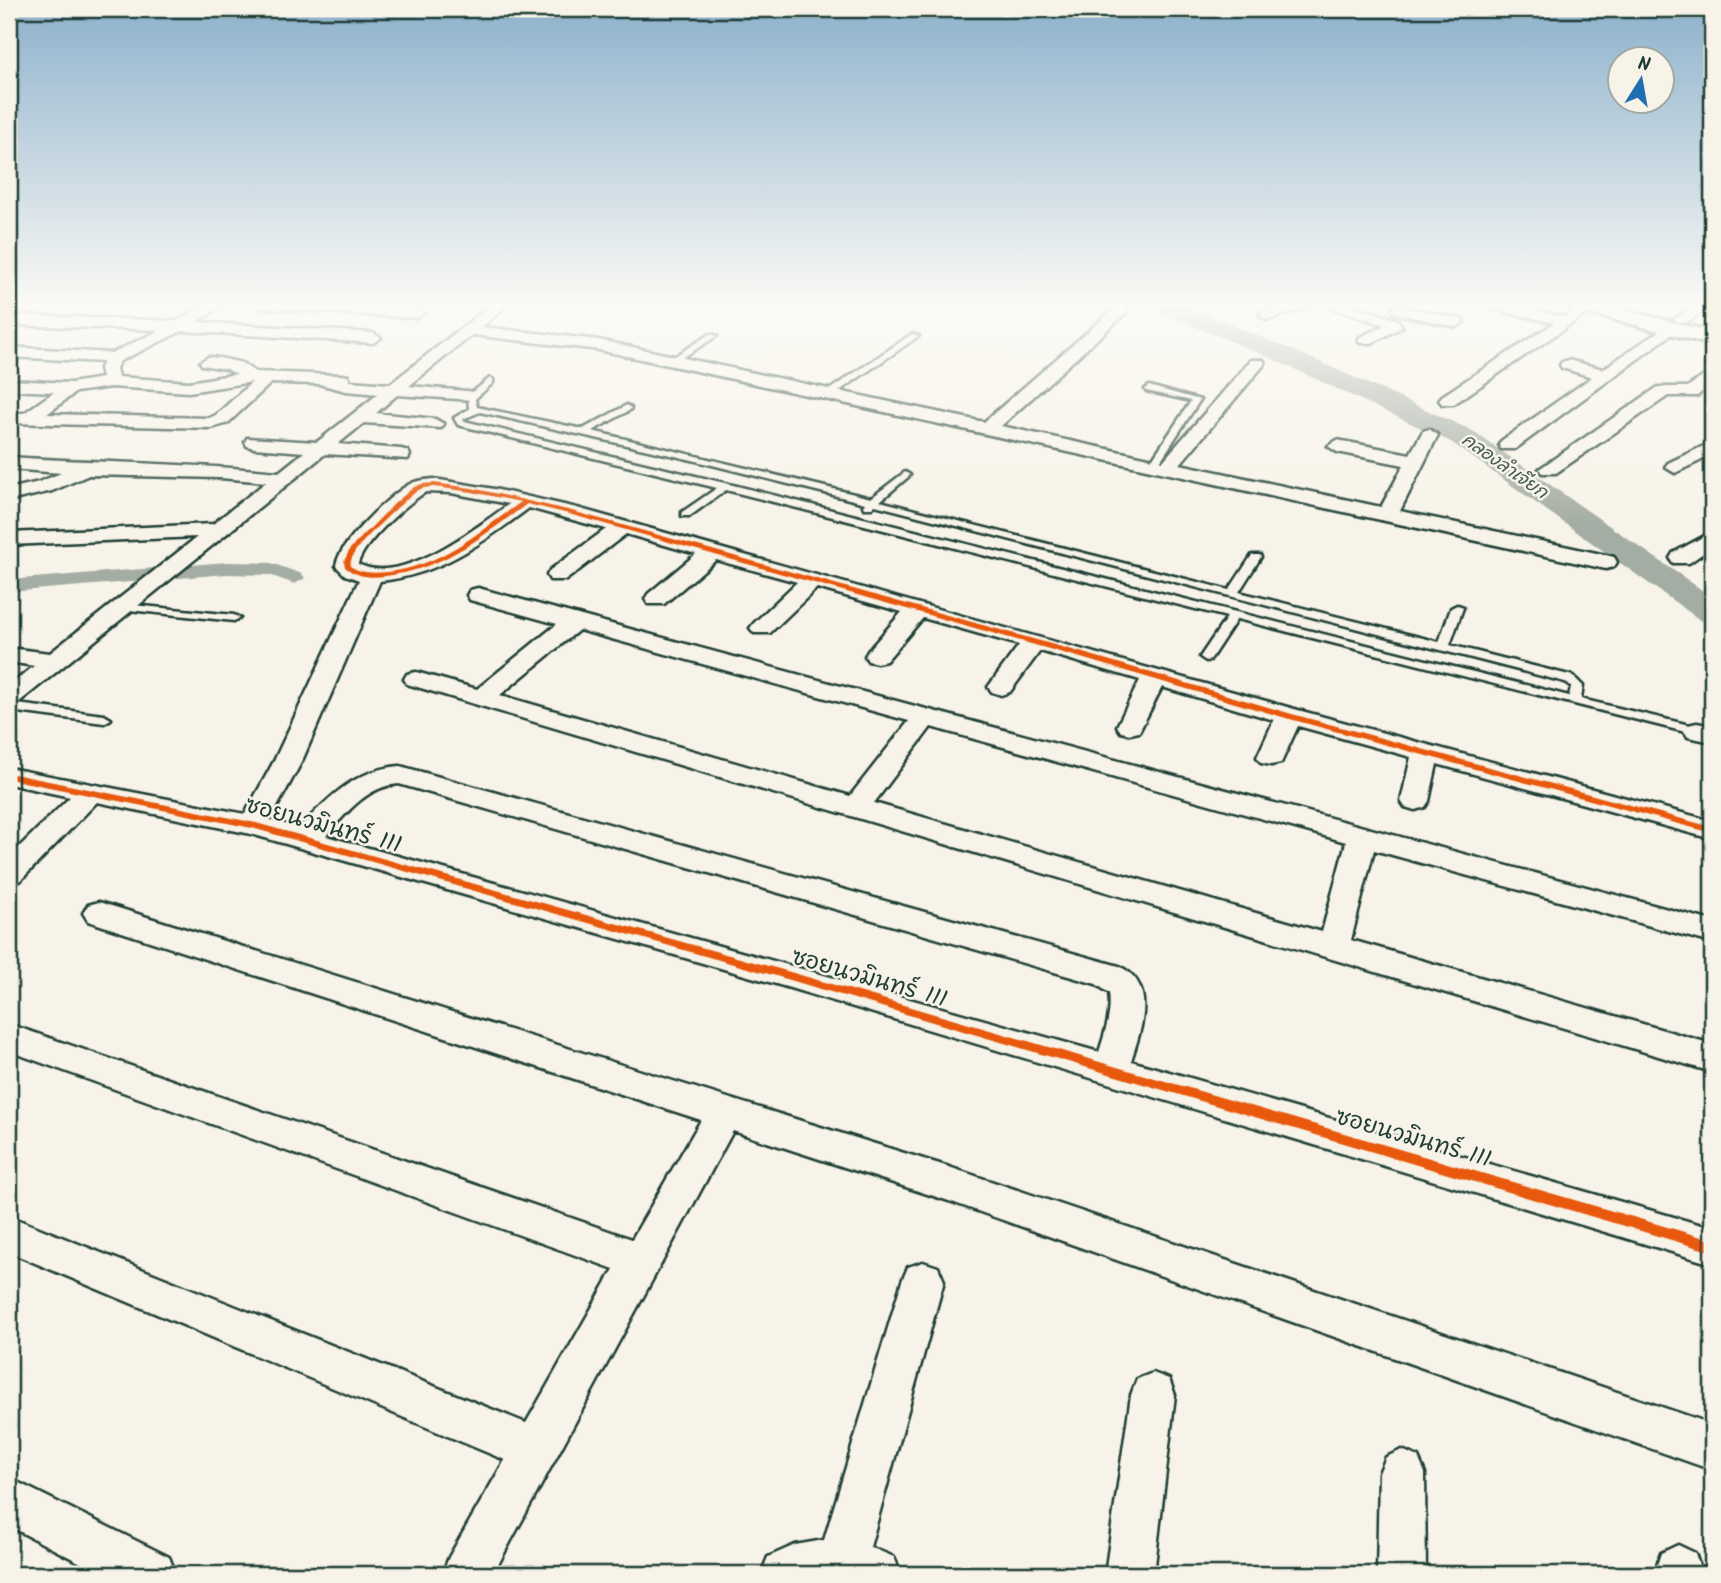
<svg xmlns="http://www.w3.org/2000/svg" width="1721" height="1583" viewBox="0 0 1721 1583" font-family="Kalam,'Playpen Sans Thai',sans-serif">
  <rect width="100%" height="100%" fill="#f7f3e8"/>
  <filter id="ink" filterUnits="userSpaceOnUse"><feTurbulence type="fractalNoise" baseFrequency=".0143" numOctaves="2"/><feDisplacementMap in="SourceGraphic" scale="14" xChannelSelector="R" yChannelSelector="G"/><feConvolveMatrix kernelMatrix="1 2 1 2 8 2 1 2 1" color-interpolation-filters="sRGB"/></filter>
  <g filter="url(#ink)">
    <g fill="none" stroke-linecap="round" stroke-linejoin="round">
      <path fill="#a4ada3" fill-rule="evenodd" d="M 227,562 L 271,563 L 302,574 L 305,578 L 295,584 L 269,575 L 227,574 L 9,592 L 9,580 Z"/>
      <path fill="#a4ada3" fill-rule="evenodd" d="M 1150,304 L 1180,304 L 1293,350 L 1471,430 L 1712,597 L 1712,623 L 1700,620 L 1451,442 L 1275,360 L 1153,309 Z"/>
      <g stroke="#1f3d34" stroke-width="5">
        <path id="service" d="M 710,334 L 717,336 L 674,363 L 667,361 Z
          M 912,334 L 919,336 L 832,396 L 826,396 L 826,392 Z
          M 490,378 L 493,379 L 493,383 L 475,399 L 477,407 L 583,429 L 627,405 L 631,408 L 630,410 L 592,431 L 871,498 L 905,472 L 910,475 L 908,477 L 880,501 L 1229,590 L 1252,555 L 1260,555 L 1261,557 L 1239,592 L 1439,642 L 1451,608 L 1457,605 L 1461,606 L 1463,608 L 1450,645 L 1573,676 L 1583,686 L 1581,699 L 1702,728 L 1704,731 L 1697,735 L 1237,619 L 1210,660 L 1206,661 L 1200,657 L 1227,617 L 726,490 L 690,516 L 682,516 L 682,512 L 717,488 L 458,425 L 454,418 L 469,409 L 468,396 ZM 480,412 L 688,459 L 865,503 L 863,506 L 864,508 L 872,508 L 875,505 L 1565,682 L 1571,687 L 1569,696 L 729,484 L 464,421 L 463,419 Z
          M 1149,386 L 1200,400 L 1157,466 L 1154,467 L 1149,464 L 1191,401 L 1146,391 L 1145,389 Z
          M 123,604 L 234,615 L 240,618 L 234,621 L 119,609 L 117,607 Z
          M 9,703 L 104,715 L 111,719 L 104,723 L 9,711 Z"/>
      </g>
      <g stroke="#1f3d34" stroke-width="5">
        <path id="minor" d="M 208,304 L 226,304 L 197,322 L 373,333 L 381,338 L 373,343 L 182,331 L 120,361 L 116,368 L 118,377 L 189,382 L 237,374 L 226,369 L 202,365 L 200,362 L 208,357 L 220,358 L 242,363 L 255,372 L 342,375 L 348,376 L 350,381 L 390,384 L 492,304 L 508,304 L 482,327 L 599,340 L 984,422 L 1116,307 L 1126,307 L 1128,310 L 1126,313 L 1001,426 L 1163,461 L 1251,360 L 1263,360 L 1265,363 L 1263,366 L 1180,464 L 1381,507 L 1404,465 L 1337,452 L 1328,446 L 1337,440 L 1410,454 L 1423,431 L 1429,429 L 1438,435 L 1400,511 L 1606,555 L 1614,557 L 1617,562 L 1614,567 L 1606,569 L 599,350 L 472,335 L 409,386 L 467,391 L 473,392 L 476,396 L 473,400 L 397,395 L 376,413 L 435,419 L 444,424 L 441,428 L 364,423 L 338,444 L 401,449 L 408,451 L 410,455 L 408,459 L 325,454 L 18,703 L 9,706 L 9,686 L 34,666 L 9,662 L 9,648 L 50,653 L 197,537 L 9,545 L 9,533 L 213,524 L 266,482 L 220,478 L 89,475 L 52,491 L 9,501 L 9,489 L 39,482 L 61,473 L 9,469 L 9,457 C 99,463 190,463 279,472 L 304,452 L 254,448 L 247,446 L 245,442 L 247,438 L 317,442 L 378,394 L 346,391 L 319,384 L 271,383 L 228,423 L 211,428 L 9,423 L 9,413 L 24,413 L 54,392 L 9,390 L 9,380 L 71,383 L 102,378 L 100,368 L 103,362 L 9,357 L 9,347 L 112,353 L 160,330 L 9,325 L 9,315 L 177,321 ZM 252,382 L 216,415 L 209,418 L 47,414 L 76,392 L 111,387 L 189,392 Z
          M 254,304 L 338,304 L 417,308 L 425,313 L 417,318 L 261,308 Z
          M 1288,304 L 1310,304 L 1308,307 L 1267,320 L 1259,315 L 1262,312 Z
          M 1327,304 L 1349,304 L 1398,320 L 1402,327 L 1372,343 L 1360,343 L 1358,340 L 1360,337 L 1385,325 L 1329,307 Z
          M 1487,304 L 1509,304 L 1564,317 L 1584,304 L 1594,304 L 1596,307 L 1454,404 L 1442,404 L 1439,400 L 1442,396 L 1554,323 L 1489,308 Z
          M 1696,304 L 1712,306 L 1687,322 L 1677,322 L 1674,319 Z
          M 1399,306 L 1461,319 L 1464,322 L 1456,327 L 1394,313 L 1392,310 L 1394,307 Z
          M 1671,323 L 1679,328 L 1676,331 L 1515,449 L 1501,449 L 1499,445 L 1501,441 L 1592,377 L 1562,368 L 1560,365 L 1562,362 L 1568,360 L 1603,369 Z
          M 1712,371 L 1712,384 L 1697,396 L 1668,396 L 1556,473 L 1542,473 L 1539,469 L 1658,387 L 1687,387 Z
          M 1712,442 L 1712,455 L 1675,473 L 1665,467 L 1668,463 Z
          M 434,479 L 494,489 L 577,508 L 1298,710 L 1712,821 L 1712,839 L 1437,764 L 1429,801 L 1425,807 L 1415,810 L 1405,807 L 1401,801 L 1411,757 L 1298,726 L 1281,763 L 1271,765 L 1261,763 L 1257,757 L 1274,720 L 1162,687 L 1139,732 L 1130,734 L 1121,732 L 1117,726 L 1140,680 L 1040,651 L 1010,692 L 1001,695 L 992,692 L 988,687 L 1019,645 L 923,618 L 886,661 L 877,663 L 868,661 L 865,656 L 868,651 L 902,612 L 817,588 L 770,633 L 754,633 L 750,628 L 754,623 L 797,582 L 716,560 L 664,604 L 648,604 L 645,599 L 648,594 L 696,554 L 626,534 L 566,580 L 550,580 L 547,575 L 550,570 L 606,529 L 529,508 C 482,543 440,575 380,581 L 302,761 L 270,820 L 299,828 C 330,797 354,770 400,766 L 1119,966 C 1158,985 1141,1029 1131,1061 L 1712,1228 L 1712,1264 L 790,988 L 251,834 L 97,802 L 20,881 L 9,884 L 9,857 L 70,797 L 9,784 L 9,768 L 245,814 L 274,761 L 359,580 L 345,575 L 336,566 C 338,544 392,492 412,483 C 419,480 426,480 434,479 ZM 426,492 L 451,493 L 509,504 C 476,528 401,587 358,564 C 362,544 408,502 426,492 ZM 399,784 L 1096,984 L 1109,993 C 1112,1013 1105,1033 1099,1052 L 326,836 C 346,813 367,786 399,784 Z
          M 1712,532 L 1712,547 L 1689,563 L 1673,563 L 1670,558 L 1673,553 Z
          M 478,588 L 1712,921 L 1712,943 L 1374,850 L 1351,940 L 1712,1044 L 1712,1072 L 407,684 L 404,679 L 407,674 L 416,672 L 477,689 L 557,624 L 470,600 L 467,595 L 470,590 ZM 579,630 L 909,721 L 850,796 L 500,695 ZM 931,727 L 1346,842 L 1322,932 L 874,803 Z
          M 1697,723 L 1712,726 L 1712,742 L 1688,737 L 1684,731 L 1688,725 Z
          M 99,902 L 949,1167 L 1712,1424 L 1712,1470 L 949,1201 L 733,1131 L 493,1574 L 442,1574 L 449,1557 L 505,1460 L 9,1252 L 9,1216 L 526,1423 L 614,1269 L 9,1051 L 9,1024 L 632,1239 L 701,1120 L 88,921 L 83,913 L 88,905 Z
          M 923,1262 L 938,1267 L 944,1281 L 870,1547 L 894,1557 L 901,1574 L 761,1574 L 768,1557 L 795,1545 L 824,1540 L 902,1281 L 908,1267 Z
          M 1153,1373 L 1169,1379 L 1175,1395 L 1154,1574 L 1105,1574 L 1131,1395 L 1137,1379 Z
          M 1402,1450 L 1418,1457 L 1425,1473 L 1426,1574 L 1377,1574 L 1379,1473 L 1386,1457 Z
          M 9,1478 L 169,1557 L 176,1574 L 102,1574 L 9,1526 Z
          M 1678,1545 L 1695,1553 L 1702,1574 L 1654,1574 L 1661,1553 Z"/>
      </g>
      <g stroke="#1f3d34" stroke-width="6">
        <path id="primary" d="M 1567,304 L 1601,304 L 1712,332 L 1712,345 L 1570,308 Z"/>
      </g>
      <use href="#service" fill="#f7f3e8" fill-rule="evenodd"/>
      <use href="#minor" fill="#f7f3e8" fill-rule="evenodd"/>
      <use href="#primary" fill="#f7f3e8" fill-rule="evenodd"/>
      <g stroke="#f7f3e8" stroke-width="4">
        <path id="cycleway" d="M 434,483 L 472,488 L 572,511 L 1087,654 L 1292,714 L 1712,827 L 1712,833 L 1286,718 L 1081,658 L 569,514 L 527,504 C 483,536 442,570 386,576 C 371,578 357,577 345,567 L 344,561 L 350,549 L 395,503 L 414,487 L 422,484 ZM 434,487 L 472,492 L 521,502 C 479,532 439,567 387,572 C 374,573 362,574 350,566 C 351,559 353,555 356,550 C 365,538 411,492 423,488 C 424,488 432,487 434,487 Z
          M 9,773 L 256,823 L 790,972 L 1712,1240 L 1712,1252 L 790,980 L 252,828 L 9,779 Z"/>
      </g>
      <use href="#cycleway" fill="#e8590c" fill-rule="evenodd"/>
    </g>
  </g>
  <linearGradient id="sky" x2="0" y2="1"><stop stop-color="#8db1cc"/><stop offset="0.58" stop-color="#fbfaf5"/><stop offset="1" stop-color="#fbfaf5" stop-opacity="0"/></linearGradient>
  <rect width="1721" height="526" fill="url(#sky)"/>
  <g text-anchor="middle" dominant-baseline="central" stroke-width="5" stroke-linejoin="round" paint-order="stroke">
    <g font-size="18" font-style="italic" fill="#405950" stroke="#f7f3e8">
      <text transform="translate(1504 467) rotate(35)">คลองลำเจียก</text>
    </g>
    <g font-size="23" fill="#1f3d34" stroke="#f7f3e8">
      <text transform="translate(323 826) rotate(15)">ซอยนวมินทร์ 111</text>
      <text transform="translate(869 979) rotate(16)">ซอยนวมินทร์ 111</text>
      <text transform="translate(1413 1139) rotate(16)">ซอยนวมินทร์ 111</text>
    </g>
  </g>
  <rect width="1721" height="1583" fill="none" stroke="#f7f3e8" stroke-width="35"/>
  <rect x="18" y="18" width="1686" height="1548" fill="none" stroke="#1f3d34" stroke-width="2.5" filter="url(#ink)"/>
  <g transform="translate(1641 80) rotate(11)"><circle r="33" fill="#f7f3e8" stroke="#a1aaa0" stroke-width="2"/>
  <path d="M0-5L12 26L0 18L-12 26Z" fill="#1f6fb2"/>
  <text y="-10" font-size="19" font-weight="bold" text-anchor="middle" fill="#1f3d34">N</text>
  </g>
</svg>
